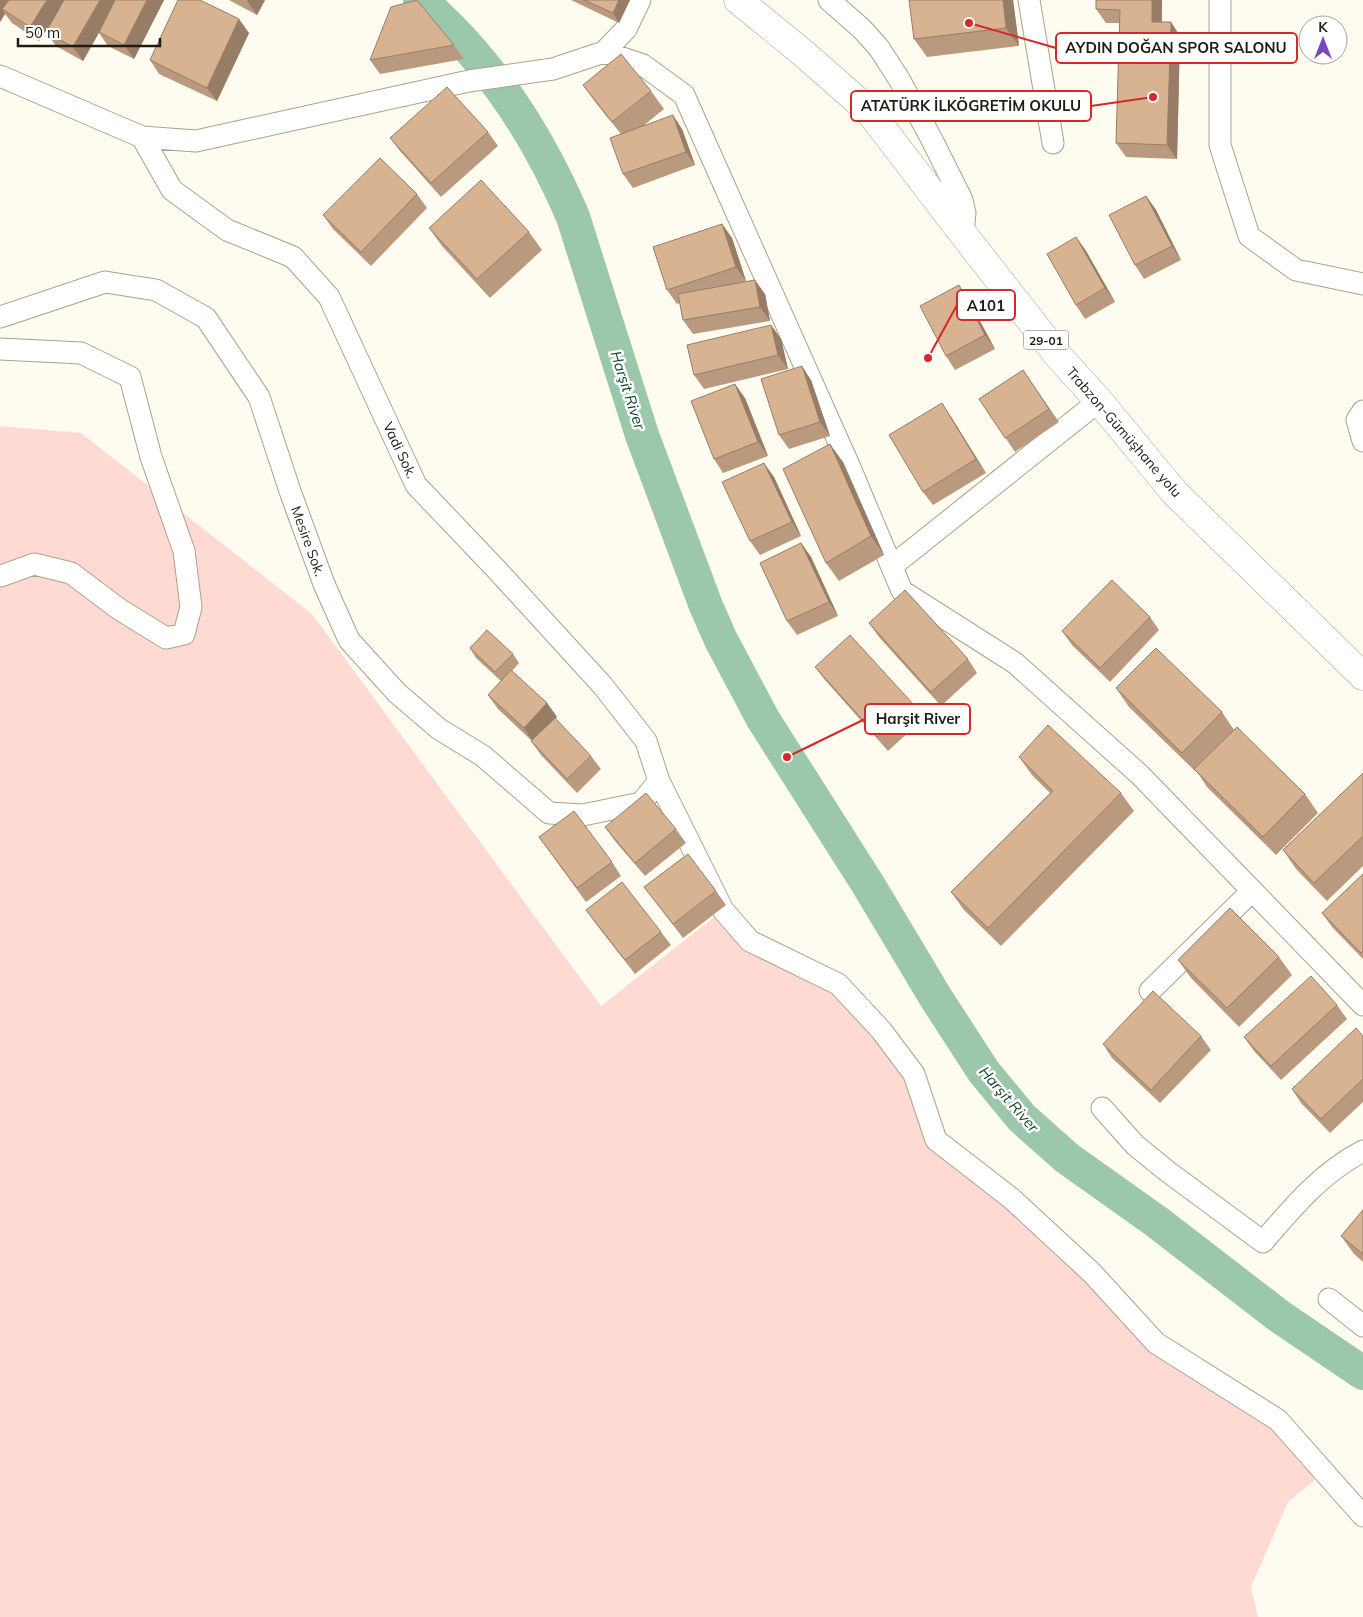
<svg xmlns="http://www.w3.org/2000/svg" width="1363" height="1617" viewBox="0 0 1363 1617" font-family="Mulish,sans-serif">
  <rect width="100%" height="100%" fill="#fefbf1"/>
  <path fill="#ffdad2" d="M 0,426 L 81,433 L 312,614 L 601,1006 L 723,910 L 750,941 L 838,984 L 881,1030 L 936,1140 L 1156,1343 L 1278,1420 L 1325,1472 L 1288,1502 L 1251,1587 L 1258,1617 L 0,1617 Z"/>
  <g fill="none" stroke-linecap="round" stroke-linejoin="round">
    <path stroke="#9bc8ac" stroke-width="34" d="M 420,0 C 488,58 538,135 573,217 L 642,435 L 706,606 L 721,640 L 763,719 L 869,886 L 936,998 L 984,1072 L 1022,1118 L 1067,1158 L 1157,1222 L 1279,1316 L 1363,1373"/>
    <g stroke="#aaa38b" stroke-width="23">
      <path id="minor" d="M 829,0 L 862,29 L 879,48 L 899,79 L 931,138 L 962,200 L 965,213 L 963,234
        M 1029,0 L 1053,143
        M 1220,0 L 1220,145 L 1249,236 L 1296,270 L 1363,284
        M 604,52 L 643,65 L 684,95 L 848,463 L 902,591 L 1015,663 L 1140,775 L 1363,1005
        M 0,76 L 142,137 L 196,141 L 469,81 L 553,69 L 604,52 L 626,29 L 640,0
        M 0,317 L 105,282 L 156,290 L 206,318 L 259,397 L 291,494 L 324,584 L 349,640 L 397,693 L 439,729 L 483,756 L 549,813 L 583,815 L 641,803 L 659,781 L 646,741 L 603,686 L 497,570 L 416,485 L 329,297 L 293,257 L 227,230 L 172,190 L 142,137
        M 0,349 L 81,353 L 130,377 L 151,457 L 184,551 L 191,607 L 184,634 L 166,638 L 119,609 L 71,573 L 34,564 L 1,576
        M 1363,411 L 1357,420 L 1363,441
        M 892,566 L 1099,401
        M 659,781 L 723,910 L 750,941 L 838,984 L 881,1030 L 914,1074 L 936,1140 L 1012,1199 L 1092,1273 L 1156,1343 L 1278,1420 L 1363,1516
        M 1150,991 L 1252,891
        M 1102,1108 L 1135,1145 L 1167,1171 L 1263,1242 C 1293,1207 1321,1173 1363,1151
        M 1329,1299 L 1363,1326"/>
    </g>
    <g stroke="#aaa38b" stroke-width="29">
      <path id="major" d="M 738,0 L 803,53 L 869,111 L 963,234 L 1060,358 L 1099,401 L 1175,493 L 1363,676"/>
    </g>
    <use href="#minor" stroke="#fff" stroke-width="21"/>
    <use href="#major" stroke="#fff" stroke-width="28"/>
  </g>
  <path fill="#ba9a7e" d="M 0,0 L 164,0 L 134,59 L 108,46 L 99,33 L 83,61 L 56,46 L 46,32 L 53,20 L 39,41 L 12,23 L 5,14 L 0,22 Z
    M 229,0 L 265,0 L 257,15 Z
    M 571,0 L 630,0 L 619,23 Z
    M 1013,0 L 1019,46 L 927,57 L 914,39 Z
    M 1096,0 L 1162,0 L 1162,22 L 1180,36 L 1177,159 L 1126,157 L 1116,143 L 1120,23 L 1106,23 L 1096,9 Z
    M 249,33 L 217,101 L 159,74 L 150,60 Z
    M 454,45 L 464,59 L 380,74 L 370,60 Z
    M 583,85 L 651,91 L 664,109 L 643,126 L 682,129 L 695,165 L 633,188 L 623,174 L 621,134 L 596,103 Z
    M 488,132 L 498,146 L 441,197 L 400,151 L 390,138 Z
    M 417,194 L 427,208 L 371,266 L 333,229 L 323,215 Z
    M 1146,196 L 1156,210 L 1181,260 L 1144,279 L 1135,265 Z
    M 722,224 L 732,238 L 746,281 L 741,283 L 765,294 L 770,321 L 693,334 L 683,320 L 680,303 L 677,304 L 667,290 Z
    M 429,228 L 529,232 L 542,250 L 490,298 L 442,246 Z
    M 1076,237 L 1086,251 L 1115,302 L 1085,319 L 1076,305 Z
    M 968,299 L 995,349 L 955,370 L 946,356 Z
    M 771,325 L 781,339 L 788,369 L 704,389 L 694,375 Z
    M 1023,370 L 1059,422 L 1015,452 L 979,399 Z
    M 811,380 L 830,436 L 789,449 L 779,435 Z
    M 745,398 L 768,456 L 723,473 L 714,459 Z
    M 951,417 L 986,473 L 933,505 L 923,492 Z
    M 843,462 L 884,555 L 839,581 L 826,563 Z
    M 774,477 L 801,536 L 760,555 L 750,541 Z
    M 801,543 L 811,557 L 838,616 L 797,635 L 787,621 Z
    M 1150,617 L 1159,630 L 1110,682 L 1072,645 L 1062,631 Z
    M 869,623 L 968,659 L 977,673 L 941,706 L 879,637 Z
    M 470,648 L 513,654 L 519,663 L 512,671 L 547,703 L 557,717 L 555,718 L 591,756 L 601,769 L 577,793 L 541,755 L 531,741 L 531,740 L 498,709 L 488,695 L 501,681 L 476,658 Z
    M 815,667 L 914,705 L 923,719 L 888,751 L 825,680 Z
    M 1116,688 L 1222,712 L 1234,730 L 1305,794 L 1318,813 L 1276,855 L 1207,787 L 1196,770 L 1195,771 L 1129,707 Z
    M 1019,757 L 1121,793 L 1134,811 L 1001,946 L 964,910 L 951,892 L 1050,793 L 1032,775 Z
    M 1363,773 L 1363,866 L 1327,901 L 1296,869 L 1283,850 Z
    M 605,827 L 676,829 L 686,843 L 645,876 L 615,841 Z
    M 539,837 L 612,862 L 621,876 L 586,902 Z
    M 1363,874 L 1363,959 L 1332,927 L 1322,913 Z
    M 644,887 L 716,891 L 726,905 L 683,938 Z
    M 586,910 L 661,932 L 671,945 L 635,974 L 596,924 Z
    M 1279,957 L 1292,975 L 1239,1027 L 1191,978 L 1178,960 Z
    M 1337,1005 L 1347,1019 L 1281,1080 L 1254,1051 L 1244,1037 Z
    M 1201,1036 L 1211,1050 L 1160,1103 L 1112,1058 L 1103,1044 Z
    M 1363,1036 L 1363,1102 L 1330,1133 L 1301,1103 L 1292,1089 Z
    M 1363,1210 L 1363,1262 L 1354,1254 L 1341,1236 Z"/>
  <path fill="#977d66" d="M 0,0 L 15,0 L 2,9 L 5,14 L 0,22 Z
    M 47,0 L 66,0 L 39,41 L 30,27 Z
    M 100,0 L 117,0 L 83,61 L 73,47 Z
    M 147,0 L 164,0 L 134,59 L 124,45 Z
    M 248,0 L 265,0 L 257,15 L 247,1 Z
    M 619,0 L 630,0 L 619,23 L 613,13 Z
    M 1003,0 L 1013,0 L 1019,46 L 1006,28 Z
    M 1152,0 L 1162,0 L 1161,36 L 1152,22 Z
    M 239,19 L 249,33 L 217,101 L 207,88 Z
    M 1171,22 L 1180,36 L 1177,159 L 1167,145 Z
    M 673,115 L 682,129 L 695,165 L 686,152 Z
    M 1146,196 L 1156,210 L 1181,260 L 1172,246 Z
    M 722,224 L 732,238 L 746,281 L 736,267 Z
    M 1076,237 L 1086,251 L 1115,302 L 1105,288 Z
    M 755,280 L 765,294 L 770,321 L 760,307 Z
    M 959,285 L 968,299 L 995,349 L 985,335 Z
    M 771,325 L 781,339 L 788,369 L 778,355 Z
    M 802,366 L 811,380 L 830,436 L 820,422 Z
    M 735,384 L 745,398 L 768,456 L 758,442 Z
    M 942,403 L 951,417 L 986,473 L 976,459 Z
    M 830,444 L 843,462 L 884,555 L 871,536 Z
    M 764,463 L 774,477 L 801,536 L 792,522 Z
    M 801,543 L 811,557 L 838,616 L 829,602 Z
    M 547,703 L 557,717 L 533,742 L 524,728 Z"/>
  <path fill="#d8b392" stroke="#977d66" d="M 9,0 L 47,0 L 30,27 L 2,9 Z
    M 64,0 L 100,0 L 73,47 L 46,32 Z
    M 115,0 L 147,0 L 124,45 L 99,32 Z
    M 178,0 L 200,0 L 239,19 L 207,88 L 150,60 Z
    M 417,0 L 454,45 L 370,60 L 391,7 Z
    M 584,0 L 619,0 L 613,13 Z
    M 909,0 L 1003,0 L 1006,28 L 914,39 Z
    M 1096,0 L 1152,0 L 1152,22 L 1171,22 L 1167,145 L 1116,143 L 1120,10 L 1096,9 Z
    M 621,54 L 651,91 L 612,122 L 583,85 Z
    M 447,87 L 488,132 L 431,183 L 390,138 Z
    M 673,115 L 686,152 L 623,174 L 610,138 Z
    M 380,158 L 417,194 L 361,252 L 323,215 Z
    M 481,180 L 529,232 L 477,279 L 429,228 Z
    M 1146,196 L 1172,246 L 1135,265 L 1109,215 Z
    M 722,224 L 736,267 L 667,290 L 653,247 Z
    M 1076,237 L 1105,288 L 1076,305 L 1047,254 Z
    M 755,280 L 760,307 L 683,320 L 678,294 Z
    M 959,285 L 985,335 L 946,356 L 920,306 Z
    M 771,325 L 778,355 L 694,375 L 687,345 Z
    M 802,366 L 820,422 L 779,435 L 761,379 Z
    M 1023,370 L 1049,409 L 1005,438 L 979,399 Z
    M 735,384 L 758,442 L 714,459 L 691,401 Z
    M 942,403 L 976,459 L 923,492 L 889,435 Z
    M 830,444 L 871,536 L 826,563 L 783,469 Z
    M 764,463 L 792,522 L 750,541 L 722,482 Z
    M 801,543 L 829,602 L 787,621 L 760,563 Z
    M 1112,580 L 1150,617 L 1100,668 L 1062,631 Z
    M 905,590 L 968,659 L 931,692 L 869,623 Z
    M 487,630 L 513,654 L 495,672 L 470,648 Z
    M 850,635 L 914,705 L 878,737 L 815,667 Z
    M 1156,648 L 1222,712 L 1182,753 L 1116,688 Z
    M 511,670 L 547,703 L 524,728 L 488,695 Z
    M 555,718 L 591,756 L 567,779 L 531,741 Z
    M 1048,725 L 1121,793 L 988,928 L 951,892 L 1053,791 L 1019,757 Z
    M 1237,727 L 1305,794 L 1263,837 L 1194,769 Z
    M 1363,773 L 1363,836 L 1314,883 L 1283,850 Z
    M 646,793 L 676,829 L 635,863 L 605,827 Z
    M 574,811 L 612,862 L 577,888 L 539,837 Z
    M 688,854 L 716,891 L 673,924 L 644,887 Z
    M 1363,874 L 1363,951 L 1361,953 L 1322,913 Z
    M 622,882 L 661,932 L 625,960 L 586,910 Z
    M 1230,908 L 1279,957 L 1227,1008 L 1178,960 Z
    M 1311,976 L 1337,1005 L 1271,1066 L 1244,1037 Z
    M 1153,991 L 1201,1036 L 1151,1090 L 1103,1044 Z
    M 1356,1028 L 1363,1036 L 1363,1079 L 1321,1119 L 1292,1089 Z
    M 1363,1210 L 1363,1254 L 1341,1236 Z"/>
  <g text-anchor="middle" dominant-baseline="central" stroke-width="5" stroke-linejoin="round" paint-order="stroke">
    <rect fill="#fff" stroke="#62605a" stroke-width="1" x="1023.5" y="330.5" width="45" height="19" rx="4"/>
    <g font-size="12" font-weight="bold" fill="#1f1c13">
      <text x="1046" y="340">29-01</text>
    </g>
    <g font-size="14" fill="#1f1c13" stroke="#fff">
      <text transform="translate(1124 432) rotate(49)">Trabzon-Gümüşhane yolu</text>
      <text transform="translate(400 450) rotate(65)">Vadi Sok.</text>
      <text transform="translate(308 541) rotate(70)">Mesire Sok.</text>
    </g>
    <g font-size="15" font-style="italic" fill="#0c4429" stroke="#fff">
      <text transform="translate(628 390) rotate(72)">Harşit River</text>
      <text transform="translate(1009 1099) rotate(49)">Harşit River</text>
    </g>
  </g>
  <path fill="none" stroke="#d62828" stroke-width="2" d="M969 23L1056 48M1153 97L1091 106M928 358L957 305M787 757L865 719"/>
  <g fill="#d62828" stroke="#fff" stroke-width="2">
    <circle cx="969" cy="23" r="5"/>
    <circle cx="1153" cy="97" r="5"/>
    <circle cx="928" cy="358" r="5"/>
    <circle cx="787" cy="757" r="5"/>
  </g>
  <g fill="#fff" stroke="#d62828" stroke-width="2">
    <rect x="1056" y="33" width="241" height="30" rx="5"/>
    <rect x="851" y="91" width="240" height="30" rx="5"/>
    <rect x="957" y="290" width="58" height="30" rx="5"/>
    <rect x="865" y="704" width="105" height="30" rx="5"/>
  </g>
  <g font-size="15" text-anchor="middle" font-weight="bold" fill="#1f1c13">
    <text x="1176" y="53">AYDIN DOĞAN SPOR SALONU</text>
    <text x="971" y="111">ATATÜRK İLKÖGRETİM OKULU</text>
    <text x="986" y="311">A101</text>
    <text x="918" y="724">Harşit River</text>
  </g>
  <g transform="translate(1323 40)"><circle r="24" fill="#ffffff" stroke="#a5a4a1"/>
  <path d="M0-4L9 19L0 12L-9 19Z" fill="#7649c2"/>
  <text y="-8" font-size="14" font-weight="bold" text-anchor="middle" fill="#1f1c13">K</text>
  </g>
  <path d="M18 38v8h142v-8" fill="none" stroke="#1f1c13" stroke-width="2.5"/>
  <text x="25" y="38" font-size="15" fill="#1f1c13" stroke="#ffffff" stroke-width="4" paint-order="stroke">50 m</text>
</svg>
